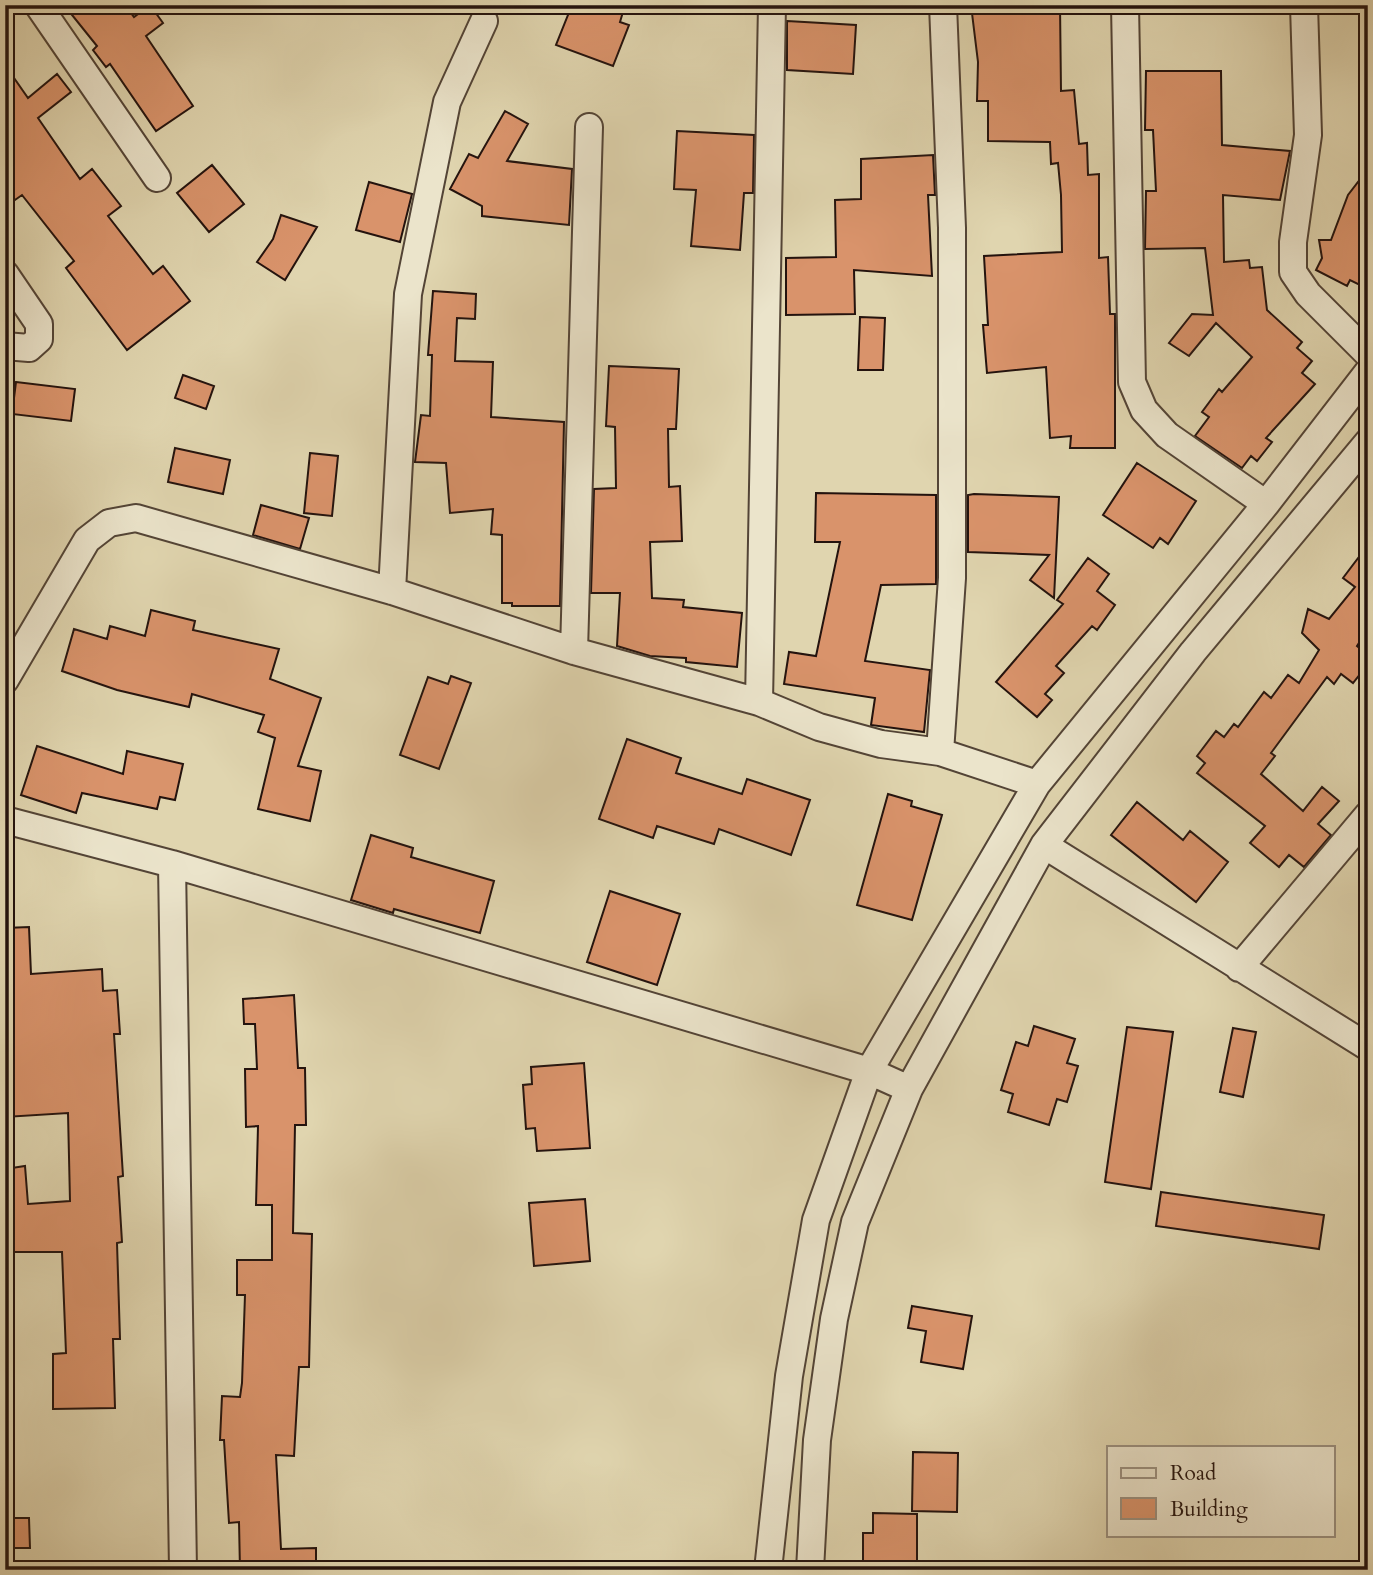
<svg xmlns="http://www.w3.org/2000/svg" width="1373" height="1575" viewBox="0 0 1373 1575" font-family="Cardo,serif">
  <rect width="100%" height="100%" fill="#e0d5af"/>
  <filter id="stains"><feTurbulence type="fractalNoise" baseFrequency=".00286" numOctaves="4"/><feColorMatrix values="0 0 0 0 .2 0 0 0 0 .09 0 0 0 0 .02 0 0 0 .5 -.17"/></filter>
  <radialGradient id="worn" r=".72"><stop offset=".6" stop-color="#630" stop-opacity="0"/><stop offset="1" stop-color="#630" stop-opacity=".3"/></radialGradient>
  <path fill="#d9936b" stroke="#24130e" stroke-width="2" d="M 64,5 L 125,5 L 134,17 L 150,5 L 163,23 L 146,36 L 193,106 L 156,131 L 110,64 L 106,67 L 93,50 L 97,46 Z
    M 572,5 L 625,5 L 620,22 L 629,25 L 613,66 L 556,45 Z
    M 971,5 L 1060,5 L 1061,91 L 1074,90 L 1079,144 L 1087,143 L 1088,175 L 1099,174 L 1099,258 L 1108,257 L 1110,314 L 1115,314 L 1115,448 L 1070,448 L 1071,436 L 1050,438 L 1046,367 L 987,373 L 983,325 L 988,325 L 984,256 L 1062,252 L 1061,195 L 1058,163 L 1051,164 L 1050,142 L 988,141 L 988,101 L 977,101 L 978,62 Z
    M 787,21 L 856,25 L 853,74 L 787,70 Z
    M 5,65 L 28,98 L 57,74 L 71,92 L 38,118 L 80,179 L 92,169 L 121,206 L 108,216 L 153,274 L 163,266 L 190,301 L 127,350 L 66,268 L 74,261 L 22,195 L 15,200 L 5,187 Z
    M 1146,71 L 1221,71 L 1222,145 L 1290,151 L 1280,200 L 1223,195 L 1224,262 L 1249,260 L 1250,268 L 1262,267 L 1267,310 L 1302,342 L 1297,348 L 1312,361 L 1302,373 L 1315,384 L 1266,438 L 1272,442 L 1257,461 L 1251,456 L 1242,468 L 1195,436 L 1209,417 L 1202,412 L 1219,389 L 1222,392 L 1252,357 L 1216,323 L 1189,356 L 1169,343 L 1192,314 L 1213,315 L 1205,248 L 1145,249 L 1146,191 L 1156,191 L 1153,130 L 1145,130 Z
    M 505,111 L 528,124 L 507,161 L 572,169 L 569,225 L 482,216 L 482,206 L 450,189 L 469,154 L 478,158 Z
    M 677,131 L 754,135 L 753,193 L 744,193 L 740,250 L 691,246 L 696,190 L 674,189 Z
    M 933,155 L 935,195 L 928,195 L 932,276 L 854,270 L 855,314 L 786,315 L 786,258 L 836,257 L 835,200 L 861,199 L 861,159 Z
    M 212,165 L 244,204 L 209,232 L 177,193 Z
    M 1368,169 L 1368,289 L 1350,280 L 1347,286 L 1316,270 L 1322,258 L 1319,240 L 1331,240 L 1348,195 Z
    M 369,182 L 412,194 L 400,242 L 356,230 Z
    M 281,215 L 317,227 L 285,280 L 257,262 L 273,239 Z
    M 433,291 L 476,294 L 475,319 L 457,318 L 455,361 L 493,362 L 491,417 L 564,422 L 560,606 L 512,606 L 512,603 L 502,603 L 502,535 L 491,534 L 493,509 L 450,513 L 446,463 L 415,462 L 421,415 L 430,416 L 432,355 L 428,355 Z
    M 860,317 L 885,318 L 883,370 L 858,370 Z
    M 609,366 L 679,369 L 676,429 L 668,429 L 669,487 L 680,486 L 682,541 L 650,542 L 652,598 L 684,600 L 683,607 L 742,613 L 737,667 L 686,662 L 686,658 L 650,656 L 617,646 L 620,593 L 591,593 L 594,489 L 616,488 L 615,427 L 606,426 Z
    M 183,375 L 214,386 L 206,409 L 175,398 Z
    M 16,382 L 75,389 L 71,421 L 12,414 Z
    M 175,448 L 230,460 L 223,494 L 168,482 Z
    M 310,453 L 338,456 L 332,516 L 304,513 Z
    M 1137,463 L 1196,501 L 1168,544 L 1160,538 L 1153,548 L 1103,515 Z
    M 816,493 L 936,495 L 936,584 L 881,585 L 865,661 L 930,670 L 924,732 L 871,725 L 875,698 L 784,684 L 789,652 L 816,656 L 840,542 L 815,542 Z
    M 974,494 L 1059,497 L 1054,598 L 1030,580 L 1049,555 L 968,552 L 968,495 Z
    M 261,505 L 309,518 L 300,549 L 253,535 Z
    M 1368,545 L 1368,629 L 1357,646 L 1368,655 L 1368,664 L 1353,683 L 1341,674 L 1334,684 L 1327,677 L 1271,753 L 1275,756 L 1261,774 L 1303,811 L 1322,787 L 1339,801 L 1318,824 L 1331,835 L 1304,867 L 1289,855 L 1279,867 L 1250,843 L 1265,826 L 1197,773 L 1205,763 L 1197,756 L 1216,731 L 1224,737 L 1234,724 L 1238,727 L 1264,692 L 1271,698 L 1288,675 L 1299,683 L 1319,650 L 1302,633 L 1308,609 L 1329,619 L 1355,587 L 1343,578 Z
    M 1088,558 L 1109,574 L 1097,591 L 1115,605 L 1097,630 L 1092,626 L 1056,666 L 1064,673 L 1045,694 L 1052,700 L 1037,717 L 996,682 L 1063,604 L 1057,600 Z
    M 151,610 L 195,621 L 193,630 L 279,649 L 270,679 L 321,698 L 298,766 L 321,771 L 310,821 L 258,809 L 275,738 L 258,732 L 264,715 L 192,694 L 189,707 L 117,690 L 62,671 L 74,629 L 107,639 L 110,626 L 145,636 Z
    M 451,676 L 471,683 L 439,769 L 400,755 L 428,677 L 448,684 Z
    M 627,739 L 681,758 L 676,773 L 742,794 L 747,779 L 810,800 L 791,855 L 719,829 L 714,844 L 657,826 L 653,838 L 599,819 Z
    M 37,746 L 123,774 L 127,751 L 183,764 L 175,800 L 160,797 L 157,809 L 82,793 L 76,813 L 21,795 Z
    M 888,794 L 912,801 L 911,806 L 942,815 L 912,920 L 857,905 Z
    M 1137,802 L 1183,840 L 1190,831 L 1228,862 L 1196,902 L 1111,835 Z
    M 371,835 L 413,848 L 411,857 L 494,881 L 480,933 L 394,909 L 393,913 L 351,900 Z
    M 610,891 L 680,914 L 657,985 L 587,962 Z
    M 29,927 L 31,974 L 102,969 L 103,991 L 117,990 L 120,1034 L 114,1034 L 123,1176 L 118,1177 L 122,1242 L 117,1243 L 120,1339 L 113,1339 L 115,1408 L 53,1409 L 53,1354 L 66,1353 L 62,1252 L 5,1252 L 5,1169 L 25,1166 L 28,1204 L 70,1201 L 68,1113 L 5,1117 L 5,928 Z
    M 294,995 L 298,1068 L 305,1068 L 306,1125 L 295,1125 L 293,1233 L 312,1234 L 309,1367 L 299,1367 L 294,1456 L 276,1455 L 281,1549 L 316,1548 L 316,1570 L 240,1570 L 239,1522 L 229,1523 L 224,1440 L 220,1440 L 222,1396 L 240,1397 L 242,1383 L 245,1295 L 237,1295 L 237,1260 L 272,1260 L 272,1205 L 256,1205 L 258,1126 L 246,1127 L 245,1069 L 257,1069 L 255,1024 L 244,1024 L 243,999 Z
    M 1034,1026 L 1075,1039 L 1067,1063 L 1078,1066 L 1067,1102 L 1057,1099 L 1049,1125 L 1008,1112 L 1013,1094 L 1001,1090 L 1016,1042 L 1028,1046 Z
    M 1127,1027 L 1173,1032 L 1151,1189 L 1105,1182 Z
    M 1233,1028 L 1256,1032 L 1243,1097 L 1220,1092 Z
    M 584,1063 L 590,1148 L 537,1151 L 535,1128 L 526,1129 L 523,1085 L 532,1084 L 531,1067 Z
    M 1161,1192 L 1324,1215 L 1319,1249 L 1156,1226 Z
    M 585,1199 L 590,1261 L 534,1266 L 529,1203 Z
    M 912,1306 L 972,1316 L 963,1369 L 921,1362 L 926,1331 L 908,1328 Z
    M 913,1452 L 958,1453 L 957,1512 L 912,1511 Z
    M 873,1513 L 917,1514 L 917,1566 L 863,1566 L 863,1533 L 873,1533 Z
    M 5,1518 L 29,1518 L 30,1548 L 5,1548 Z"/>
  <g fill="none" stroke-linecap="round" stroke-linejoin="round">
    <g stroke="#534436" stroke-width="30">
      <path id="street" d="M 38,5 L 157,178
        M 1125,5 L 1132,382 L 1144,410 L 1167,435 L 1266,504
        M 1304,5 L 1308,135 L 1293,242 L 1293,272 L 1308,294 L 1368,354
        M 5,274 L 39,324 L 39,339 L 29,348 L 5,346
        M 392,591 L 408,294 L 447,102 L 484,21
        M 574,651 L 589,127
        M 5,680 L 87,540 L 109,523 L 136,518 L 392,591 L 574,651 L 759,702 L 819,727 L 881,744 L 940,752 L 1037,784
        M 759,702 L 772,5
        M 940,752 L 952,578 L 952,228 L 943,5
        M 5,820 L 172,864 L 869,1071 L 909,1089
        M 1044,845 L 1368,1047
        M 172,864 L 183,1570
        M 1239,968 L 1368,815
        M 768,1570 L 789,1376 L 816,1220 L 869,1071 L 1037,784 L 1266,504 L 1368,372
        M 810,1570 L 817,1440 L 834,1319 L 855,1222 L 909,1089 L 1044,845 L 1193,652 L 1368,442"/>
    </g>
    <use href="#street" stroke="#ebe4cb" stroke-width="26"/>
  </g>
  <rect width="1373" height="1575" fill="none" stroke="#e0d5af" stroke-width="28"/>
  <rect x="7" y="7" width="1359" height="1561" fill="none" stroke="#24130e" stroke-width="3.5"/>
  <rect x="14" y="14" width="1345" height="1547" fill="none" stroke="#24130e" stroke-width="2"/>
  <rect x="1107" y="1446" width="228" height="91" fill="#ebe4cb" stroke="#9b907f" stroke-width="2"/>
  <rect x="1121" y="1468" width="35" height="10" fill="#ebe4cb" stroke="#9b907f" stroke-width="2"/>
  <text x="1170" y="1480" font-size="21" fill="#24130e">Road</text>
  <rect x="1121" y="1498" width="35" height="21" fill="#d9936b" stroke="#9b907f" stroke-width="2"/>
  <text x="1170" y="1516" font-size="21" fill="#24130e">Building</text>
  <rect width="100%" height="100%" filter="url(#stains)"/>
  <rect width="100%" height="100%" fill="url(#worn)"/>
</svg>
